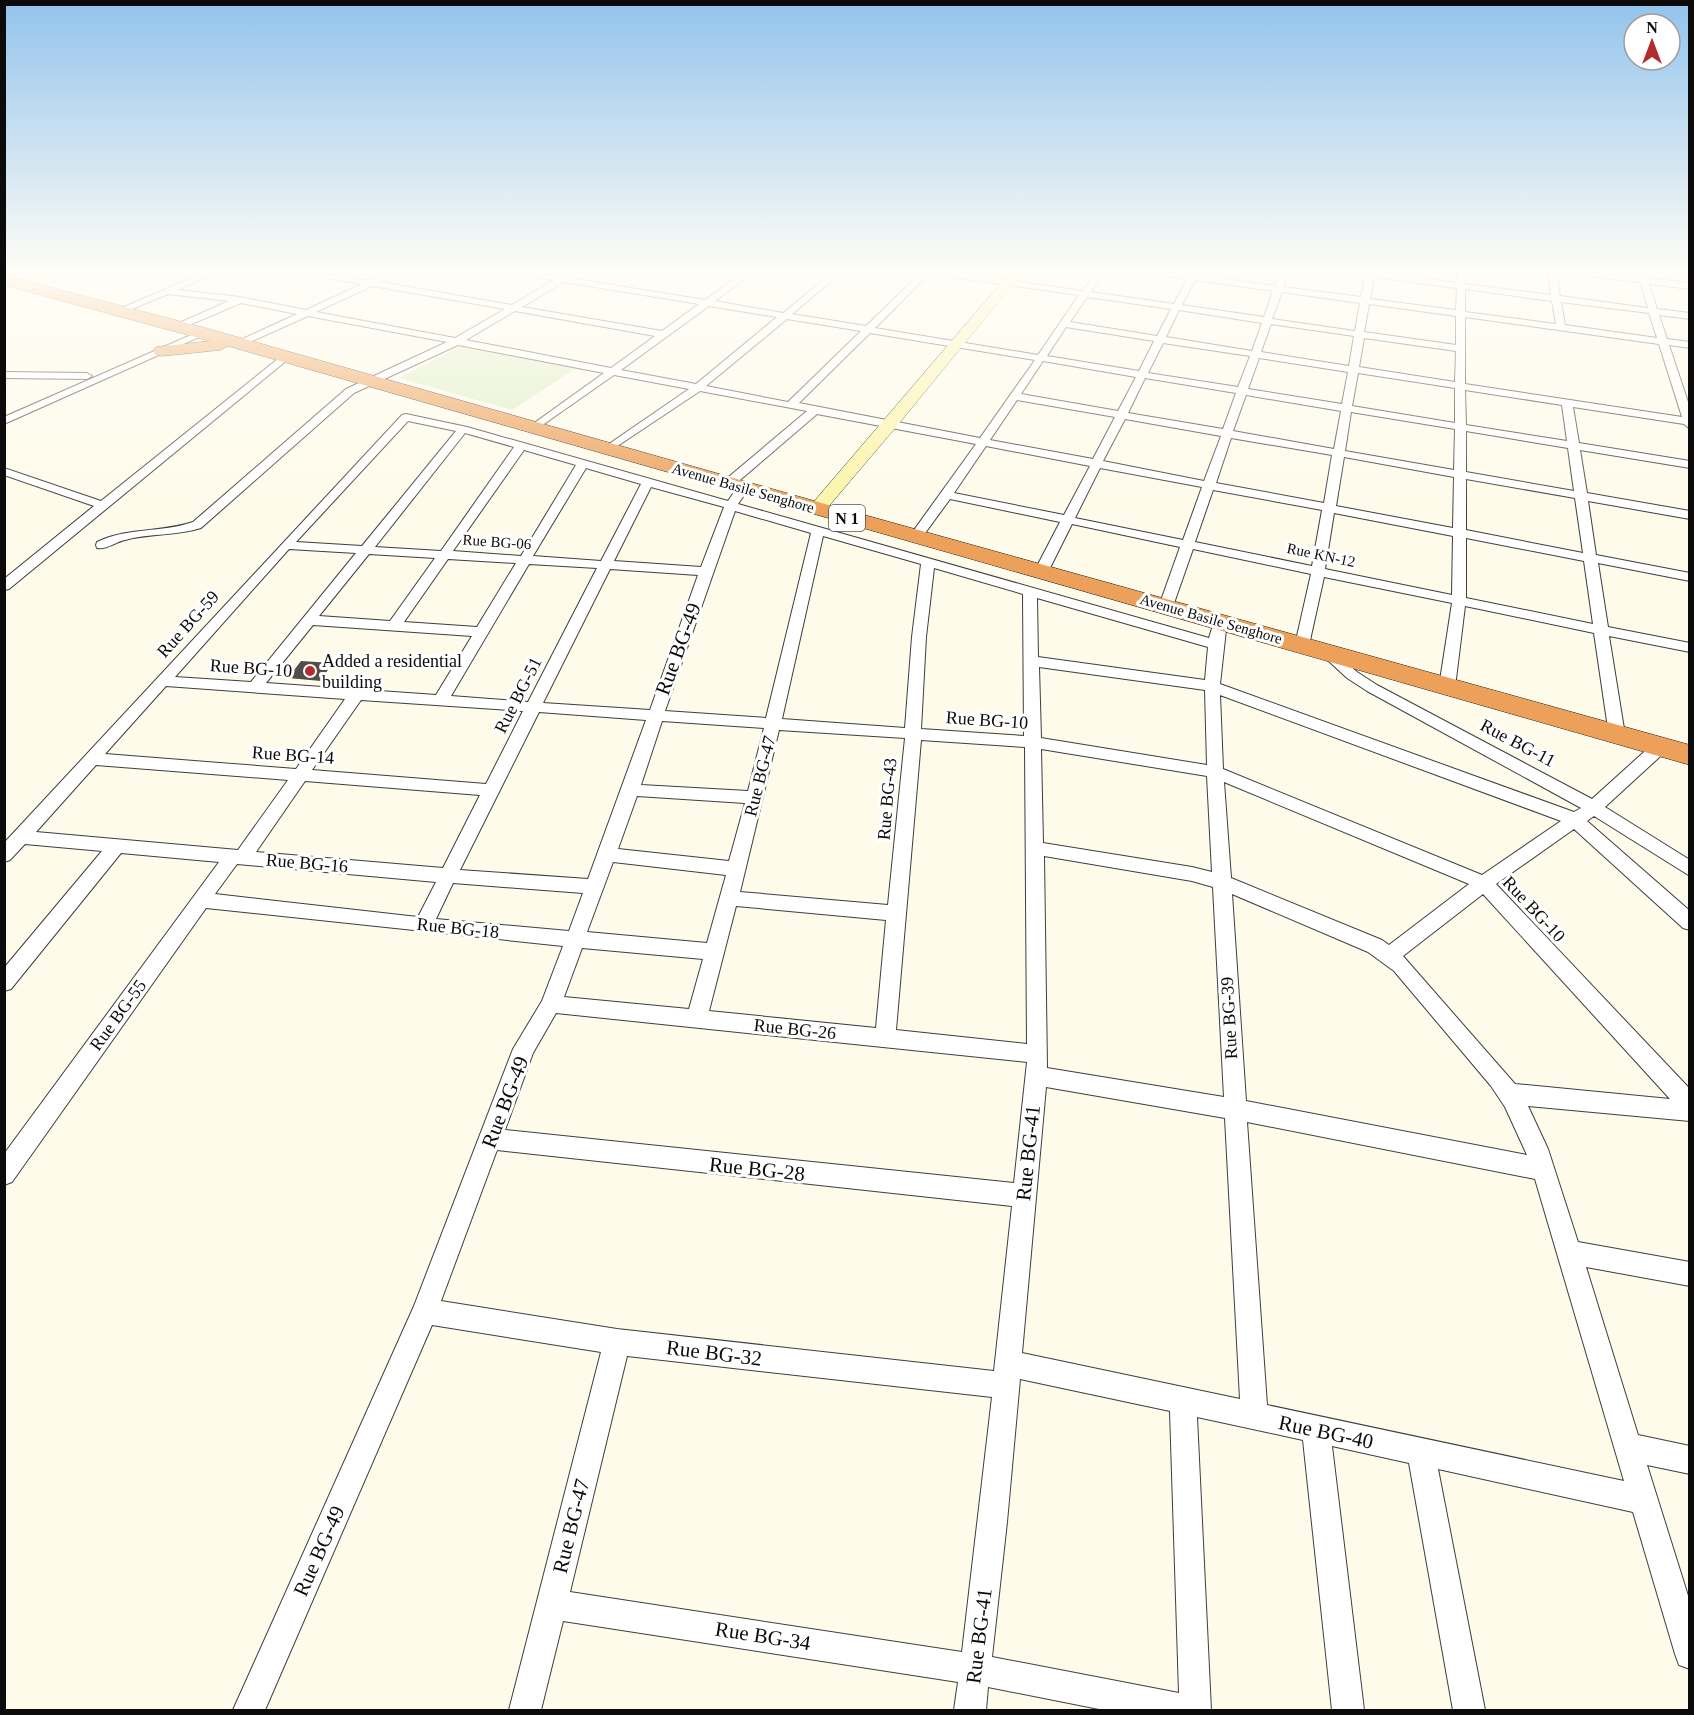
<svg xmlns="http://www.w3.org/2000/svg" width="1694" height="1715" viewBox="0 0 1694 1715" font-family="Georgia,serif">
  <rect width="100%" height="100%" fill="#fefbea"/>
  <path fill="#e0eec8" d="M 463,345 L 575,369 L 512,410 L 399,378 Z"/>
  <path fill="#534d48" d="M 301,661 L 332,663 L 321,681 L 288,678 Z"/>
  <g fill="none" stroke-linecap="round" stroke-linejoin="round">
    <g stroke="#3e3e3e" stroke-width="2">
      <path id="street" d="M 203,273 L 214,273 L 178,290 L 240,297 L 306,310 L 362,284 L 315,276 L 311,273 C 330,273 352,281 369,280 C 379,279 386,273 397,273 L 381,282 L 512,305 L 554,280 L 526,276 L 522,273 L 561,276 L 566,274 L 570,278 L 705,300 L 743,273 L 752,273 L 715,301 L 783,313 L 832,273 L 841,273 L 792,314 L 866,326 L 921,273 L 930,273 L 875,328 L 1038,355 L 1079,295 L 945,276 L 941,273 L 960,273 L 1083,291 L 1095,273 L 1103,273 L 1091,292 L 1174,304 L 1187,279 L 1163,276 L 1159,273 L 1198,273 L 1197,275 L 1275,286 L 1280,273 L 1288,273 L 1283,287 L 1361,297 L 1365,276 L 1359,273 L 1380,273 L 1457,283 L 1457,273 L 1465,273 L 1465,284 L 1551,295 L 1548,273 L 1556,273 L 1560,296 L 1648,308 L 1640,282 L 1584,276 L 1580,273 L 1602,273 L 1638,277 L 1637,273 L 1645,273 L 1647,278 L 1690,283 L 1690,289 L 1649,284 L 1657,309 L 1690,313 L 1690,319 L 1659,315 L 1667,339 L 1690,342 L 1690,348 L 1669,345 L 1690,408 L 1690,429 L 1684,424 L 1573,407 L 1579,443 L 1690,461 L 1690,468 L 1580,450 L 1587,493 L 1690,511 L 1690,519 L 1588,501 L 1596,555 L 1690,573 L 1690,581 L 1598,563 L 1608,627 L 1690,643 L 1690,652 L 1609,636 L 1625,735 L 1623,739 L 1611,739 L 1609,735 L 1594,633 L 1465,606 L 1455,687 L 1447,692 L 1439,687 L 1452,603 L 1324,577 L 1309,645 L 1302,649 L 1297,648 L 1295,645 L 1311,574 L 1193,549 L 1173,606 L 1166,610 L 1159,606 L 1180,547 L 1072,524 L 1048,572 L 1041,576 L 1034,572 L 1060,522 L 950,499 L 920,540 L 910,540 L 909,537 L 976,444 L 817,414 L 733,486 L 729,487 L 723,483 L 725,480 L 807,411 L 700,391 L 610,451 L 604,448 L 606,446 L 689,389 L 614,375 L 534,431 L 530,430 L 530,426 L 604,373 L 458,345 L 354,393 L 201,528 C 176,536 150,533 125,540 C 115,542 107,550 97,548 L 96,545 L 97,542 C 128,527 161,533 193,522 L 346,389 L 447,342 L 308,316 L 241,346 L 238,345 L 238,341 L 297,314 L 241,303 L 180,329 L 177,328 L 177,324 L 229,301 L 168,294 L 125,312 L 117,310 ZM 1374,277 L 1457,288 L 1456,310 L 1370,299 ZM 1195,280 L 1273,291 L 1264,317 L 1182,305 ZM 564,282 L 699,304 L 662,331 L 522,307 ZM 372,286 L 505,309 L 455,338 L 316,312 ZM 1465,289 L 1552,301 L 1556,324 L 1465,312 ZM 1282,292 L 1360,303 L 1355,331 L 1272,319 ZM 1087,297 L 1171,309 L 1157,336 L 1070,322 ZM 1561,302 L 1649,313 L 1657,338 L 1565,325 ZM 1369,304 L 1456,316 L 1456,345 L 1364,332 ZM 709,306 L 777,317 L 696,384 L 621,370 ZM 1179,310 L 1262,323 L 1252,351 L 1166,337 ZM 515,311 L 655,336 L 611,368 L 466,340 ZM 1465,317 L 1659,344 L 1682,417 L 1465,384 ZM 787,319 L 861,331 L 788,402 L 706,386 ZM 1271,324 L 1354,336 L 1349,366 L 1261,352 ZM 1066,327 L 1154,341 L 1139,371 L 1047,356 ZM 870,333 L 1035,360 L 980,438 L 799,403 ZM 1364,338 L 1456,351 L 1455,382 L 1359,367 ZM 1163,343 L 1250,356 L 1238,387 L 1148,373 ZM 1259,358 L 1348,372 L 1342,404 L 1248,389 ZM 1043,361 L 1136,377 L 1118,411 L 1021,394 ZM 1358,373 L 1455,388 L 1455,423 L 1352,406 ZM 1145,378 L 1236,393 L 1223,429 L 1128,413 ZM 1465,390 L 1562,405 L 1567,441 L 1466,425 ZM 1246,395 L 1341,411 L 1334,449 L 1233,431 ZM 1017,400 L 1115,417 L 1093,459 L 990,440 ZM 1351,412 L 1455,429 L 1454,470 L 1345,451 ZM 1125,419 L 1221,436 L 1204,481 L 1103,461 ZM 1466,431 L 1568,448 L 1574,491 L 1466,472 ZM 1231,438 L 1332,455 L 1324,503 L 1216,483 ZM 986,446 L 1090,466 L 1064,515 L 954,493 ZM 1344,457 L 1454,477 L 1453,528 L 1336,506 ZM 1100,468 L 1202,487 L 1183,540 L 1075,518 ZM 1466,479 L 1575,498 L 1583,553 L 1466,530 ZM 1213,490 L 1322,510 L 1312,566 L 1195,542 ZM 1334,513 L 1453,536 L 1452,595 L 1325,569 ZM 1466,538 L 1584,561 L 1593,624 L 1466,598 Z
        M 200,331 L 208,333 L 4,424 L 4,417 Z
        M 284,354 L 292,356 L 9,589 L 4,590 L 4,579 L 94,506 L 4,475 L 4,468 L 101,501 Z
        M 4,372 L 87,373 L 92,376 L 87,379 L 4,378 Z
        M 406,414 L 467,427 L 728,501 L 739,485 L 747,485 L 749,488 L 738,504 L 1209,638 L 1215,618 L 1225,618 L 1227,621 L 1220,684 L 1574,812 L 1581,808 L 1367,691 L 1347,678 L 1320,653 L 1327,648 L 1332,650 L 1357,672 L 1377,685 L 1592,799 L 1654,743 L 1666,743 L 1668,747 L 1666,751 L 1605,807 L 1690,860 L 1690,876 L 1594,816 L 1587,821 L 1690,911 L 1690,930 L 1683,928 L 1574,829 L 1496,884 L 1690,1089 L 1690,1121 L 1528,1106 L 1548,1149 L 1578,1242 L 1690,1262 L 1690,1286 L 1586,1267 L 1638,1435 L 1690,1446 L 1690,1474 L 1647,1465 L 1690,1602 L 1690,1669 L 1679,1665 L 1675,1654 L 1633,1512 L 1438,1469 L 1485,1710 L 1453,1710 L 1409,1463 L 1332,1446 L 1364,1710 L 1332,1710 L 1303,1440 L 1197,1417 L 1211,1710 L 1104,1710 L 988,1687 L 986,1710 L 954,1710 L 958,1682 L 563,1621 L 541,1710 L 509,1710 L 601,1352 L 432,1325 L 265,1710 L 233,1710 L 414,1306 L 513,1049 L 542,1001 L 563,946 L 206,908 L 12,1182 L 4,1185 L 4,1154 L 219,862 L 121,853 L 11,989 L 4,991 L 4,968 L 102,851 L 25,844 L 10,860 L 4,862 L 4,843 L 402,415 ZM 408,421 L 456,431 L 362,546 L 296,542 ZM 465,433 L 514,447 L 441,551 L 375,547 ZM 524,450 L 576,465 L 521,556 L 453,551 ZM 586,468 L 641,484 L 601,561 L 533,556 ZM 651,487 L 724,507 L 701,567 L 614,561 ZM 735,511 L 811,533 L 766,718 L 665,711 ZM 823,536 L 921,564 L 912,637 L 905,728 L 782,719 ZM 289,549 L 356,553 L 251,682 L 175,677 ZM 369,554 L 435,558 L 390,621 L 319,616 ZM 448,559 L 516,563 L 477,627 L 404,622 ZM 529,564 L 597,568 L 528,702 L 451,696 ZM 934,568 L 1023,594 L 1024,736 L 921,729 L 926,637 ZM 610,569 L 698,575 L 650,710 L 543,703 ZM 1037,598 L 1208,647 L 1205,680 L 1038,657 ZM 313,625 L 472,636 L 436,695 L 266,683 ZM 1039,667 L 1205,690 L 1207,765 L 1041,738 ZM 166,686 L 345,699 L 296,769 L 105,754 ZM 1220,695 L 1561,821 L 1482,875 L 1223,769 ZM 361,700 L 523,711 L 486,784 L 312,770 ZM 539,712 L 646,720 L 588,879 L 460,870 ZM 662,721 L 764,728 L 748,791 L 641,785 ZM 779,730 L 905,738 L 888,905 L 740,892 ZM 921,740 L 1025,747 L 1027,1044 L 896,1030 ZM 1041,749 L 1207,776 L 1212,872 L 1192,867 L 1043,843 ZM 96,765 L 288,780 L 238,850 L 36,832 ZM 305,781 L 480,795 L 443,868 L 256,852 ZM 1224,782 L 1469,884 L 1389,945 L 1382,940 L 1231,878 ZM 637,796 L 745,803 L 729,861 L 618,849 ZM 1044,856 L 1192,881 L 1213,887 L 1224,1097 L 1047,1068 ZM 613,862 L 726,875 L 707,943 L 587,932 ZM 237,864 L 436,882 L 418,917 L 215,894 ZM 453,883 L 583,893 L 569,931 L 436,919 ZM 1232,894 L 1368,952 L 1394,971 L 1491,1086 L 1505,1107 L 1527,1155 L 1246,1101 ZM 1483,894 L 1670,1099 L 1515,1084 L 1403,956 ZM 736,906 L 886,920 L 876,1028 L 709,1011 ZM 582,948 L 703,959 L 689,1009 L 564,997 ZM 556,1013 L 1027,1062 L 1014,1183 L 505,1130 L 533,1053 ZM 1046,1087 L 1225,1118 L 1240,1399 L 1022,1353 ZM 1247,1122 L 1535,1179 L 1624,1481 L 1267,1405 ZM 497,1150 L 1012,1206 L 994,1371 L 617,1329 L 441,1301 ZM 627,1356 L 992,1397 L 962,1652 L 570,1592 ZM 1020,1379 L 1170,1411 L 1179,1693 L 992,1657 L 1007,1522 Z"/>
    </g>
    <g stroke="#2d2d2d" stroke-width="1">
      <path id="secondary" d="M 1010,273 L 1022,273 L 896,427 L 823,513 L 811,513 L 808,509 L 811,505 Z"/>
    </g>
    <g stroke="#1c1c1c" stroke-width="1">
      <path id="highway" d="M 4,275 L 209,329 L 825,504 L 1690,745 L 1690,765 L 228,346 L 220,350 L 162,356 L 156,355 L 153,351 L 156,347 L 210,341 L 4,285 Z"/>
    </g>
    <use href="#street" fill="#fff" fill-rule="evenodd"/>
    <use href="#secondary" fill="#fbf4a8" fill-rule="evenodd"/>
    <use href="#highway" fill="#eda059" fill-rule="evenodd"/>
  </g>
  <linearGradient id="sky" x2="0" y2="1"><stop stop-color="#92c3ec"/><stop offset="0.53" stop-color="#fffdf6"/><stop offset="1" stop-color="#fffdf6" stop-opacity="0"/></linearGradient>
  <rect width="1694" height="513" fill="url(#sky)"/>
  <circle fill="#b32b2e" stroke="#fff" stroke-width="2" cx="310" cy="671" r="6"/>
  <g text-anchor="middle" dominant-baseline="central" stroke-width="6" stroke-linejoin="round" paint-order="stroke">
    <g font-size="15" fill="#0b0b0b" stroke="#fff">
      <text transform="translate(743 488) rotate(16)">Avenue Basile Senghore</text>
      <text transform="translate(497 542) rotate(4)">Rue BG-06</text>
      <text transform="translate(1321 555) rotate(12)">Rue KN-12</text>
      <text transform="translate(1211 619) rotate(16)">Avenue Basile Senghore</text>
    </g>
    <rect fill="#fff" stroke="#545454" stroke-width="1.5" x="829" y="505" width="36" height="26" rx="4.5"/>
    <g font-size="16" font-weight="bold" fill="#0b0b0b">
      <text x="847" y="518">N 1</text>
    </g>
    <g font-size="18" fill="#0b0b0b" stroke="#fff">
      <text transform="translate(188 624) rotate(-48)">Rue BG-59</text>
      <text transform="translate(251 668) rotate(4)">Rue BG-10</text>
      <text transform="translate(518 695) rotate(-63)">Rue BG-51</text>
      <text transform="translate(987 720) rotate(4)">Rue BG-10</text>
      <text transform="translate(1518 743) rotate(28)">Rue BG-11</text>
      <text transform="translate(293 755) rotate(4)">Rue BG-14</text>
      <text transform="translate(760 776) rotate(-76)">Rue BG-47</text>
      <text transform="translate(887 799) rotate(-85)">Rue BG-43</text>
      <text transform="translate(307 863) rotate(5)">Rue BG-16</text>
      <text transform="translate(1534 909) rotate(47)">Rue BG-10</text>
      <text transform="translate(458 928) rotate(6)">Rue BG-18</text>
      <text transform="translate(118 1015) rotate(-54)">Rue BG-55</text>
      <text transform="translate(1229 1018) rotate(-93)">Rue BG-39</text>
      <text transform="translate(795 1029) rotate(6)">Rue BG-26</text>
    </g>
    <g font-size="18" fill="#0b0b0b" stroke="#fff" text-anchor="start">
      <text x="322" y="661">Added a residential<tspan x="322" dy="21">building</tspan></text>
    </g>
    <g font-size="21" fill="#0b0b0b" stroke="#fff">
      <text transform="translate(678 649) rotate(-70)">Rue BG-49</text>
      <text transform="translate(505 1102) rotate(-69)">Rue BG-49</text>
      <text transform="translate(1028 1153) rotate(-84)">Rue BG-41</text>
      <text transform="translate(757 1169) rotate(6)">Rue BG-28</text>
      <text transform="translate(714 1353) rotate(7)">Rue BG-32</text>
      <text transform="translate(1326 1432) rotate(12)">Rue BG-40</text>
      <text transform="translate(571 1526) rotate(-76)">Rue BG-47</text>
      <text transform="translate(319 1551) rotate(-66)">Rue BG-49</text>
      <text transform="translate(763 1636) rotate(9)">Rue BG-34</text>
      <text transform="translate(979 1636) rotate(-83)">Rue BG-41</text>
    </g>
  </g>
  <rect width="1694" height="1715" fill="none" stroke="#0b0b0b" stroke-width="12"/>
  <g transform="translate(1652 42)"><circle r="28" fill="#ffffff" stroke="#9d9d9d" stroke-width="1.5"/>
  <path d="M0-4.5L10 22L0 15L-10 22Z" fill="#b32b2e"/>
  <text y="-9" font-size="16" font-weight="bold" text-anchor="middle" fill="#0b0b0b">N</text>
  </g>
</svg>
